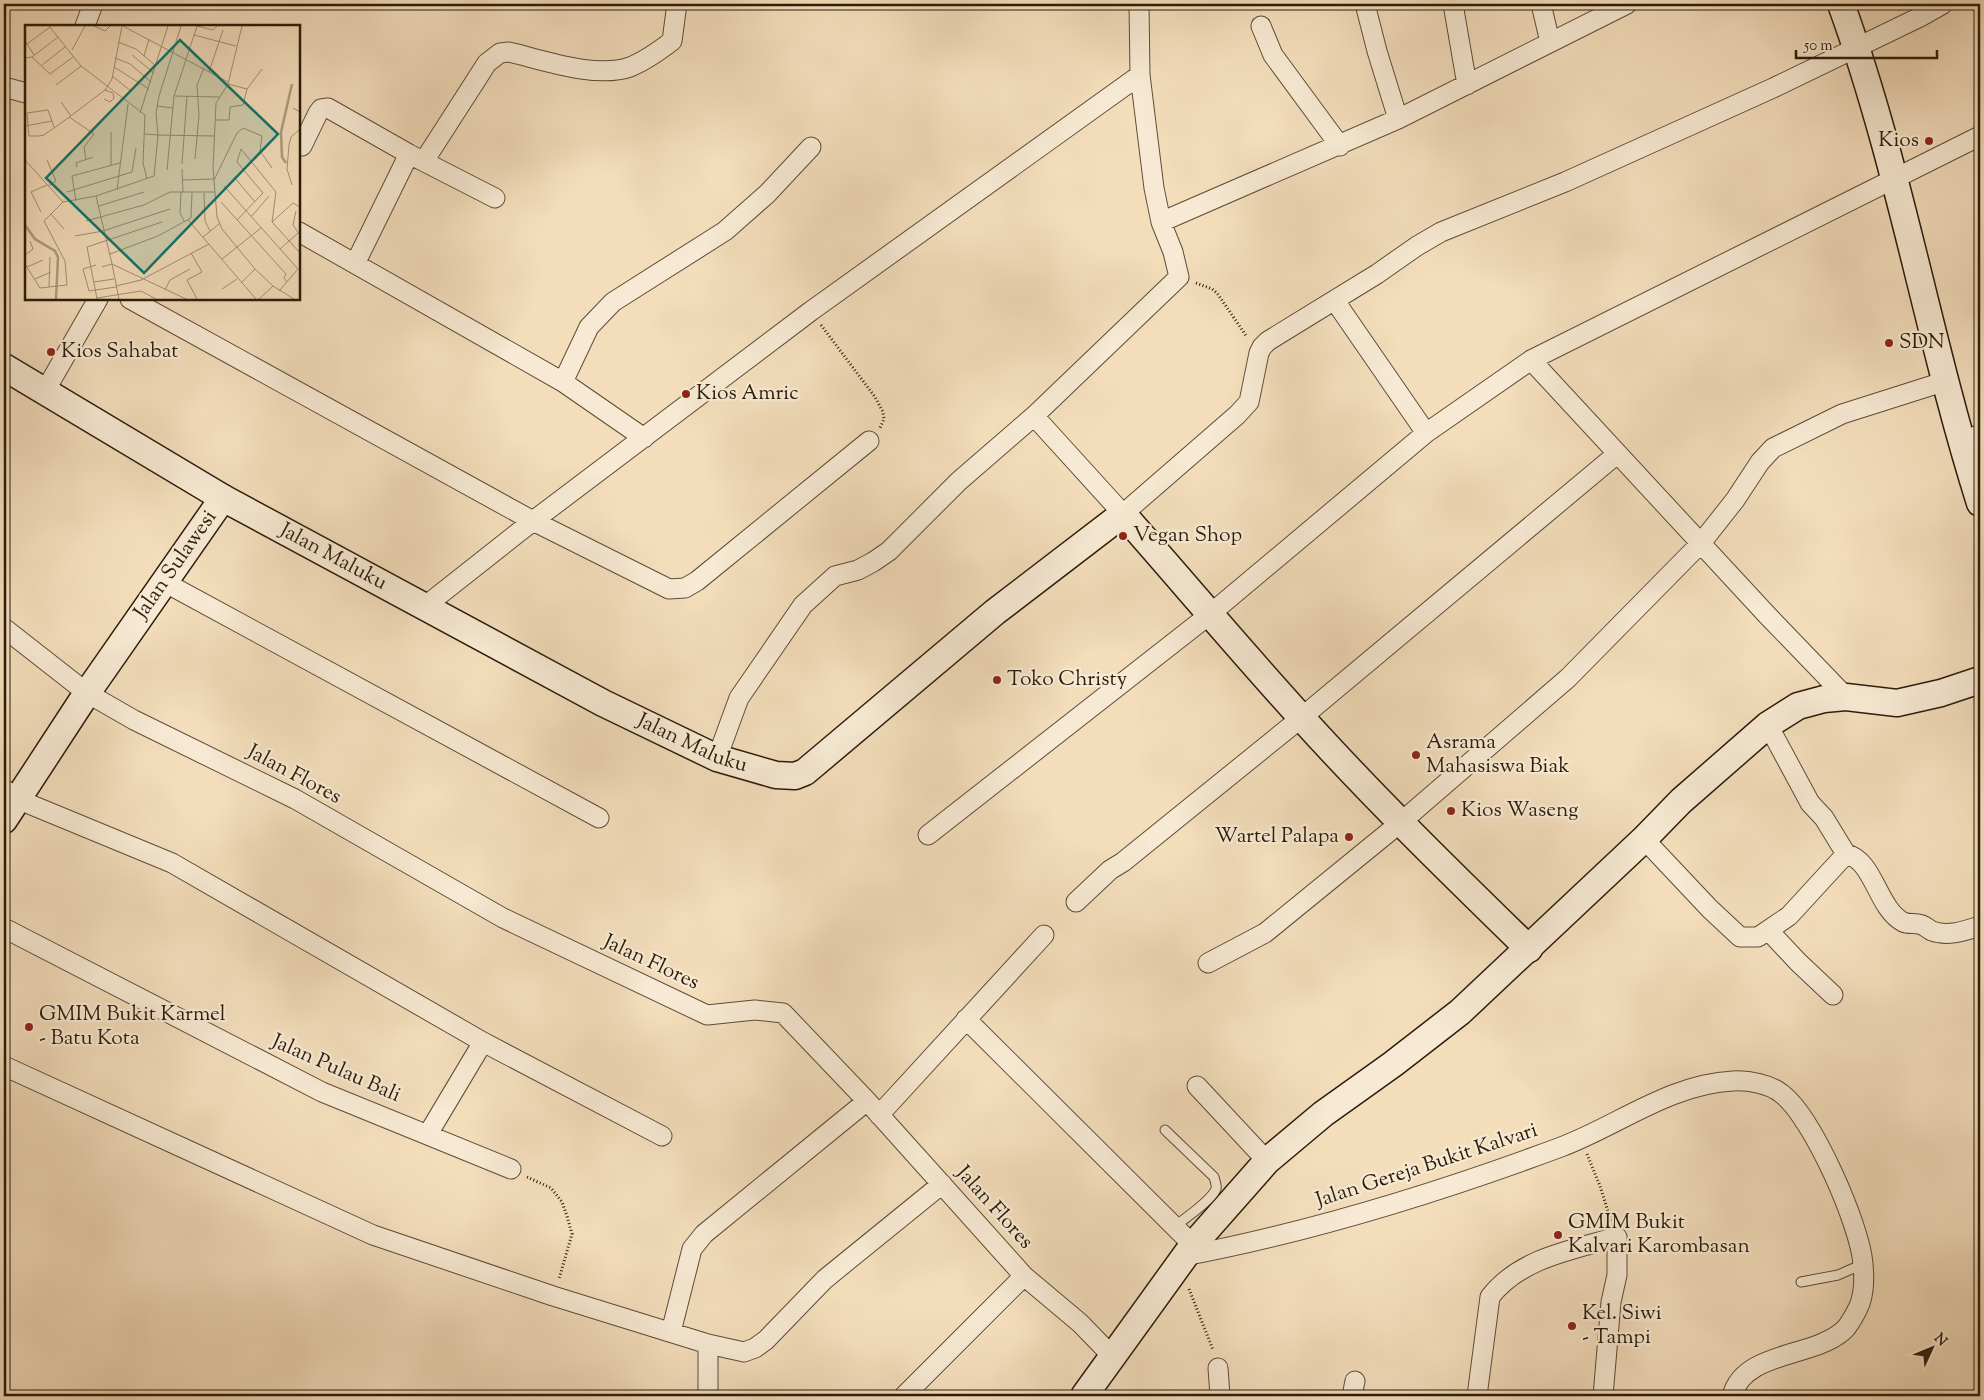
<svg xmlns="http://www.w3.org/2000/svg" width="1984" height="1400" viewBox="0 0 1984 1400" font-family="'Sorts Mill Goudy',serif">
  <rect width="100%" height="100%" fill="#f3ddbb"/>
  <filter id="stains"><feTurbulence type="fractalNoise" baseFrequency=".004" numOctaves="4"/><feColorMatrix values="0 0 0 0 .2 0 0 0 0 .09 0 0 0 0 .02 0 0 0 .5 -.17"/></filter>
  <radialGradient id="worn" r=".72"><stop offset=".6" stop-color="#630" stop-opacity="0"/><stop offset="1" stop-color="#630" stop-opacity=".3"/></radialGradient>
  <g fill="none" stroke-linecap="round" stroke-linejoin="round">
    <g stroke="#5d4c36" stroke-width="11">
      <path id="lane" d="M 1165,1130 L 1214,1177 C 1215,1181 1217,1185 1216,1189 C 1211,1201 1184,1219 1174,1227
        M 1801,1282 L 1838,1275 L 1863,1264"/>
    </g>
    <g stroke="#5d4c36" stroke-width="21">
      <path id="street" d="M 1365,4 L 1377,51 L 1398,119
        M 1453,4 L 1467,85
        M 1541,4 L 1550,42
        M 85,26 L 93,4
        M 1261,26 L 1273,55 L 1340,146
        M 4,87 L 26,93
        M 302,146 L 318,113 L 321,109 L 328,108 L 409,154 L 495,198
        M 424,161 L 487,63 L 500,53 L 509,52 C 543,60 596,79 630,67 C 645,61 659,51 672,41 L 677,4
        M 1161,222 L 1398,119 L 1627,4
        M 299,232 L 563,382 L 644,438
        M 355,264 L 409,154
        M 130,299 L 533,521 L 669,589 L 685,588 L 697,581 L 869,441
        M 1335,301 L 1426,433
        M 1531,360 L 1768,616 L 1846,697
        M 563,382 L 589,327 L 613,302 L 725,231 L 767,194 L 811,147
        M 45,391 L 98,299
        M 1034,416 L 1123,514 L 1237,415 L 1249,402 L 1259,353 L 1262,347 L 1268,341 L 1377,274 L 1417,246 L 1441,232 L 1565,182 L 1773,88 L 1920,17 L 1943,4
        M 1961,443 L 1980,434
        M 164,582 L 599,818
        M 424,607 L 533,521 L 811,311 L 1140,75
        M 4,628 L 87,693 L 134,720 L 295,799 L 503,918 L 707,1015 L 755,1010 L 783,1013 L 867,1101 L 1024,1276 L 1080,1323 L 1113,1357
        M 1768,725 L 1810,803 L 1824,818 L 1846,854
        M 717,758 L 739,698 L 803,605 L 835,576 L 858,570 L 873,562 L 889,551 L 959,481 L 1034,416 L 1179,277 L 1173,252 L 1161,222 L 1154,188 L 1140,75 L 1139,4
        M 4,789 L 17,799 L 172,863 L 483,1042 L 662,1136
        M 928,835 L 1209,615 L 1426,433 L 1531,360 L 1980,136
        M 1644,839 L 1710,909 L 1740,937 L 1758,937 L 1789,916 L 1846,854 C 1874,860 1877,908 1903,922 C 1909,925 1916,922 1922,925 C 1925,926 1928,929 1932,931 C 1948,937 1964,931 1980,926
        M 1076,902 L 1110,870 L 1123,862 L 1301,718 L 1617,454
        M 4,928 L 322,1092 L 511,1169
        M 1769,931 L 1798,962 L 1833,995
        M 1208,963 L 1265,933 L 1400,823 L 1568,678 L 1701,543 L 1735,500 L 1760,462 L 1773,448 L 1842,414 L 1946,381
        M 966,1019 L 1193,1245
        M 4,1066 L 373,1235 L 553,1296 L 708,1344 L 744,1352 L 755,1348 L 766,1340 L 825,1279 L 942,1184
        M 1197,1086 L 1267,1161
        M 879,1115 L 1044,935
        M 428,1134 L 483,1042
        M 1184,1256 C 1311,1232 1440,1192 1561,1147 C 1617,1126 1670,1084 1733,1081 C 1748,1080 1770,1084 1782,1094 C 1813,1118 1860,1225 1863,1264 C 1864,1275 1864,1290 1861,1300 C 1860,1305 1857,1310 1855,1314 C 1852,1319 1848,1327 1843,1331 C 1812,1358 1744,1351 1732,1396
        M 671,1332 L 692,1249 L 704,1234 L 867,1101
        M 1218,1368 L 1220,1396
        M 708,1396 L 708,1344
        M 904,1396 L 1024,1276
        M 1352,1396 L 1355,1381
        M 1477,1396 L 1490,1297 C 1520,1258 1572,1250 1617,1237 L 1617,1275 L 1611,1302 L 1603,1396"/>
    </g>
    <g stroke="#2b1c0a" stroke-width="29">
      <g id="secondary">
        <path d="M 1841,4 C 1900,166 1928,339 1980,503"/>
        <path d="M 4,367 L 223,498 L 87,693 L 4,820"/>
        <path id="s1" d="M 223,498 L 603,703 L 717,758 L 776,775 L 795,776 L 805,772 L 995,612 L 1123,514 C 1182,581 1240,650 1300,716 C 1373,797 1451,873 1529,949"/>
        <path d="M 1084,1396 L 1193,1245 L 1267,1161 L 1323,1114 L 1393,1064 L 1460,1012 L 1644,839 L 1681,801 L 1768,725 L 1798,706 L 1824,699 L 1846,697 L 1897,703 L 1941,693 L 1980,680"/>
      </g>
    </g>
    <path stroke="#2b1c0a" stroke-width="3" stroke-dasharray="1 2.5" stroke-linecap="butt" d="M 1196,283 L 1212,289 L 1217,293 L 1247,337
      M 821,325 L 875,397 L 883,412 L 884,419 L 880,428
      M 1587,1154 L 1600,1186 L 1611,1221
      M 527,1177 L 551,1188 L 562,1202 L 567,1216 L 572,1234 L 559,1279
      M 1189,1289 L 1213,1350"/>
    <use href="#lane" stroke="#f7e9d3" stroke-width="9"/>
    <use href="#street" stroke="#f7e9d3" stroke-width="19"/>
    <use href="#secondary" stroke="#f7e9d3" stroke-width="26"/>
  </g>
  <g fill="#8f2418" stroke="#f7e9d3" stroke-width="2">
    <circle cx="1929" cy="141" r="5"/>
    <circle cx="1889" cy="343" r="5"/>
    <circle cx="51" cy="352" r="5"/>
    <circle cx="686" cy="394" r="5"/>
    <circle cx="1123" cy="536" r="5"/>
    <circle cx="997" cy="680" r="5"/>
    <circle cx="1416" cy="755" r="5"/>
    <circle cx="1451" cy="811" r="5"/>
    <circle cx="1349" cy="837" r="5"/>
    <circle cx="29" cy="1027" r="5"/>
    <circle cx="1558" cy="1235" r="5"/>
    <circle cx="1572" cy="1326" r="5"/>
  </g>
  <g text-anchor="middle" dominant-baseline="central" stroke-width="4.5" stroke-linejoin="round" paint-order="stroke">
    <g font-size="21" fill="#2b1c0a" stroke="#f7e9d3" text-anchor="start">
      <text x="1919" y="141" text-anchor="end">Kios</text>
      <text x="1899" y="343">SDN</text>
      <text x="61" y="352">Kios Sahabat</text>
      <text x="696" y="394">Kios Amric</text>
      <text x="1133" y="536">Vegan Shop</text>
      <text x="1007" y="680">Toko Christy</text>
      <text x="1426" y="743">Asrama<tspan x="1426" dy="24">Mahasiswa Biak</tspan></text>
      <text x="1461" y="811">Kios Waseng</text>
      <text x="1339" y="837" text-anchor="end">Wartel Palapa</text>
      <text x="39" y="1015">GMIM Bukit Karmel<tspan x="39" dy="24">- Batu Kota</tspan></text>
      <text x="1568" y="1223">GMIM Bukit<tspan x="1568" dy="24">Kalvari Karombasan</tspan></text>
      <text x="1582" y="1314">Kel. Siwi<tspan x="1582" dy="24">- Tampi</tspan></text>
    </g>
    <g font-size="21" fill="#2b1c0a" stroke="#f7e9d3">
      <text stroke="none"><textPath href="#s1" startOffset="125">Jalan Maluku</textPath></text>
      <text transform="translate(176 565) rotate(-55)">Jalan Sulawesi</text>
      <text stroke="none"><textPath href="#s1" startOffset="530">Jalan Maluku</textPath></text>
      <text transform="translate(294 775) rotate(28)">Jalan Flores</text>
      <text transform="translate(651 963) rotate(25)">Jalan Flores</text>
      <text transform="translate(336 1069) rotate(24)">Jalan Pulau Bali</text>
      <text transform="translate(1427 1166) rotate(-18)">Jalan Gereja Bukit Kalvari</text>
      <text transform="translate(994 1208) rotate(48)">Jalan Flores</text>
    </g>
  </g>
  <g transform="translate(25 25)">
    <rect width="275" height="275" fill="#f3ddbb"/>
    <path fill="none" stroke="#af9b7f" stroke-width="2.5" d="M 261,138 L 257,132 L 256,107 L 267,59M 0,200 L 10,214 L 30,226 L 33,232 L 31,274"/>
    <path fill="none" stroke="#a39074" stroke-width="1" d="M 24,1 L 56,41 L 120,90 L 118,138 L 122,154M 69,1 L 80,6 L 85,1M 98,1 L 203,57M 172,1 L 188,5 L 192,1M 217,1 L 203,59 L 191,78 L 188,143 L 192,192 L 197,204 L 230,244 L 248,261 L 269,274M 169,10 L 211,21M 0,16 L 9,30M 93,17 L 111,24 L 131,41M 2,19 L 25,2M 47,25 L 60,1M 107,30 L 129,48M 119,31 L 124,14M 7,32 L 25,49 L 48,32M 0,33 L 7,32 L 33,12M 90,33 L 105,39 L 126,57M 17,40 L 40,22M 89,42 L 124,64M 184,47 L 198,5M 87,51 L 106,66M 203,59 L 222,64 L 237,44M 31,60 L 56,41M 150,71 L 194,72M 79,74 L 85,77 L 89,73 L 88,68 L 80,65M 36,77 L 46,91M 132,81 L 148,83M 268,83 L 275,87 L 275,94M 115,88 L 143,1M 44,92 L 69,109 L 59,122 L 61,135M 191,95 L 204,95 L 205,82 L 218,80 L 222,64M 0,101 L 27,96M 29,102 L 23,85 L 2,88 L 4,111 L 14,111 L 19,110 L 43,93 L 80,65 L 87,54 L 97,1M 120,109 L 133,110 L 131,88 L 134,71 L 156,1M 170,134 L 174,90 L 172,60 L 179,43M 0,135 L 38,177 L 71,171 L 87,239 L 161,274M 22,135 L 31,156 L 23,161M 157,139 L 162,71M 86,140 L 86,107M 52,142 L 51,138 L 68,132M 157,144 L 158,167M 142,145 L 149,71 L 172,1M 209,152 L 230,177M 157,155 L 188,154M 189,155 L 212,108 L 218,103 L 237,111 L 235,126 L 247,143M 267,160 L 262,144 L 264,120 L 266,112 L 275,104M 199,161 L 273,244 L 254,266M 92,165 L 103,79M 42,167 L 107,147 L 111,123M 156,167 L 155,188 L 159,196M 179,168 L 180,196 L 185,206M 71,171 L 129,151 L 133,110 L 190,111M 51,176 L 47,151 L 95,138M 196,177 L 261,249 L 259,253 L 262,257M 74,181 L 119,167M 271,186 L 268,200 L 275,210M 16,187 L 6,167 L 22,160M 26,189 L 39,204M 227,191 L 244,171M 163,195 L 231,274M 212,195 L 238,168 L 212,137 L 216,124 L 251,167 L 247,197M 61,196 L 119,180 L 145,167 L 190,167M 247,197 L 275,228M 247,197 L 268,178 L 275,182M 50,211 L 78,206 L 145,184M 178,212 L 194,199M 255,224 L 273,208M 166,228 L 177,247 L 162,255 L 172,274M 85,229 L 133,211 L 166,193 L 167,168M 0,230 L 8,224 L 5,216M 197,234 L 236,203M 0,239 L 15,263 L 42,260 L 40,236 L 19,196 L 38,177M 71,240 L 58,244 L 64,266 L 91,262M 2,242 L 18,235M 77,242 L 87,239 L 94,274M 10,254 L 26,247M 69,257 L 89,254M 216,258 L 230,244M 91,261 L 116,255 L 184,219M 24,262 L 25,232M 197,264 L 212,254M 140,265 L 145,255 L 165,244M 72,273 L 116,266 L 131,274M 72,274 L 62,222 L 137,197M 234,274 L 248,261"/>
    <path fill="#0f766e" fill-opacity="0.15" stroke="#0f766e" stroke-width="2.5" d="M 155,15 L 253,109 L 119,248 L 21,153 Z"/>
    <rect width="275" height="275" fill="none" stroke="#2b1c0a" stroke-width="2.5"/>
  </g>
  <rect width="1984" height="1400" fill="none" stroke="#f3ddbb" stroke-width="20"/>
  <rect x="5" y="5" width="1974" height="1390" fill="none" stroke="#2b1c0a" stroke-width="2.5"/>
  <rect x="10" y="10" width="1964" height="1380" fill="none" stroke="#2b1c0a"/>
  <g transform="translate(1932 1348) rotate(46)" stroke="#f7e9d3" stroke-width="4" paint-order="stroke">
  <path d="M0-4L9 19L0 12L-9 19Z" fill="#2b1c0a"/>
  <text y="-8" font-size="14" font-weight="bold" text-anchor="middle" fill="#2b1c0a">N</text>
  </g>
  <path d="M1796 50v8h141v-8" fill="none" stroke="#2b1c0a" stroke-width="2.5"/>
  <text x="1804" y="50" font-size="15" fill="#2b1c0a" stroke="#f7e9d3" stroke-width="4" paint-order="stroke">50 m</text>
  <rect width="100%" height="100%" filter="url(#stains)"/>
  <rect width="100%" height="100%" fill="url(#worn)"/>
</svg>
